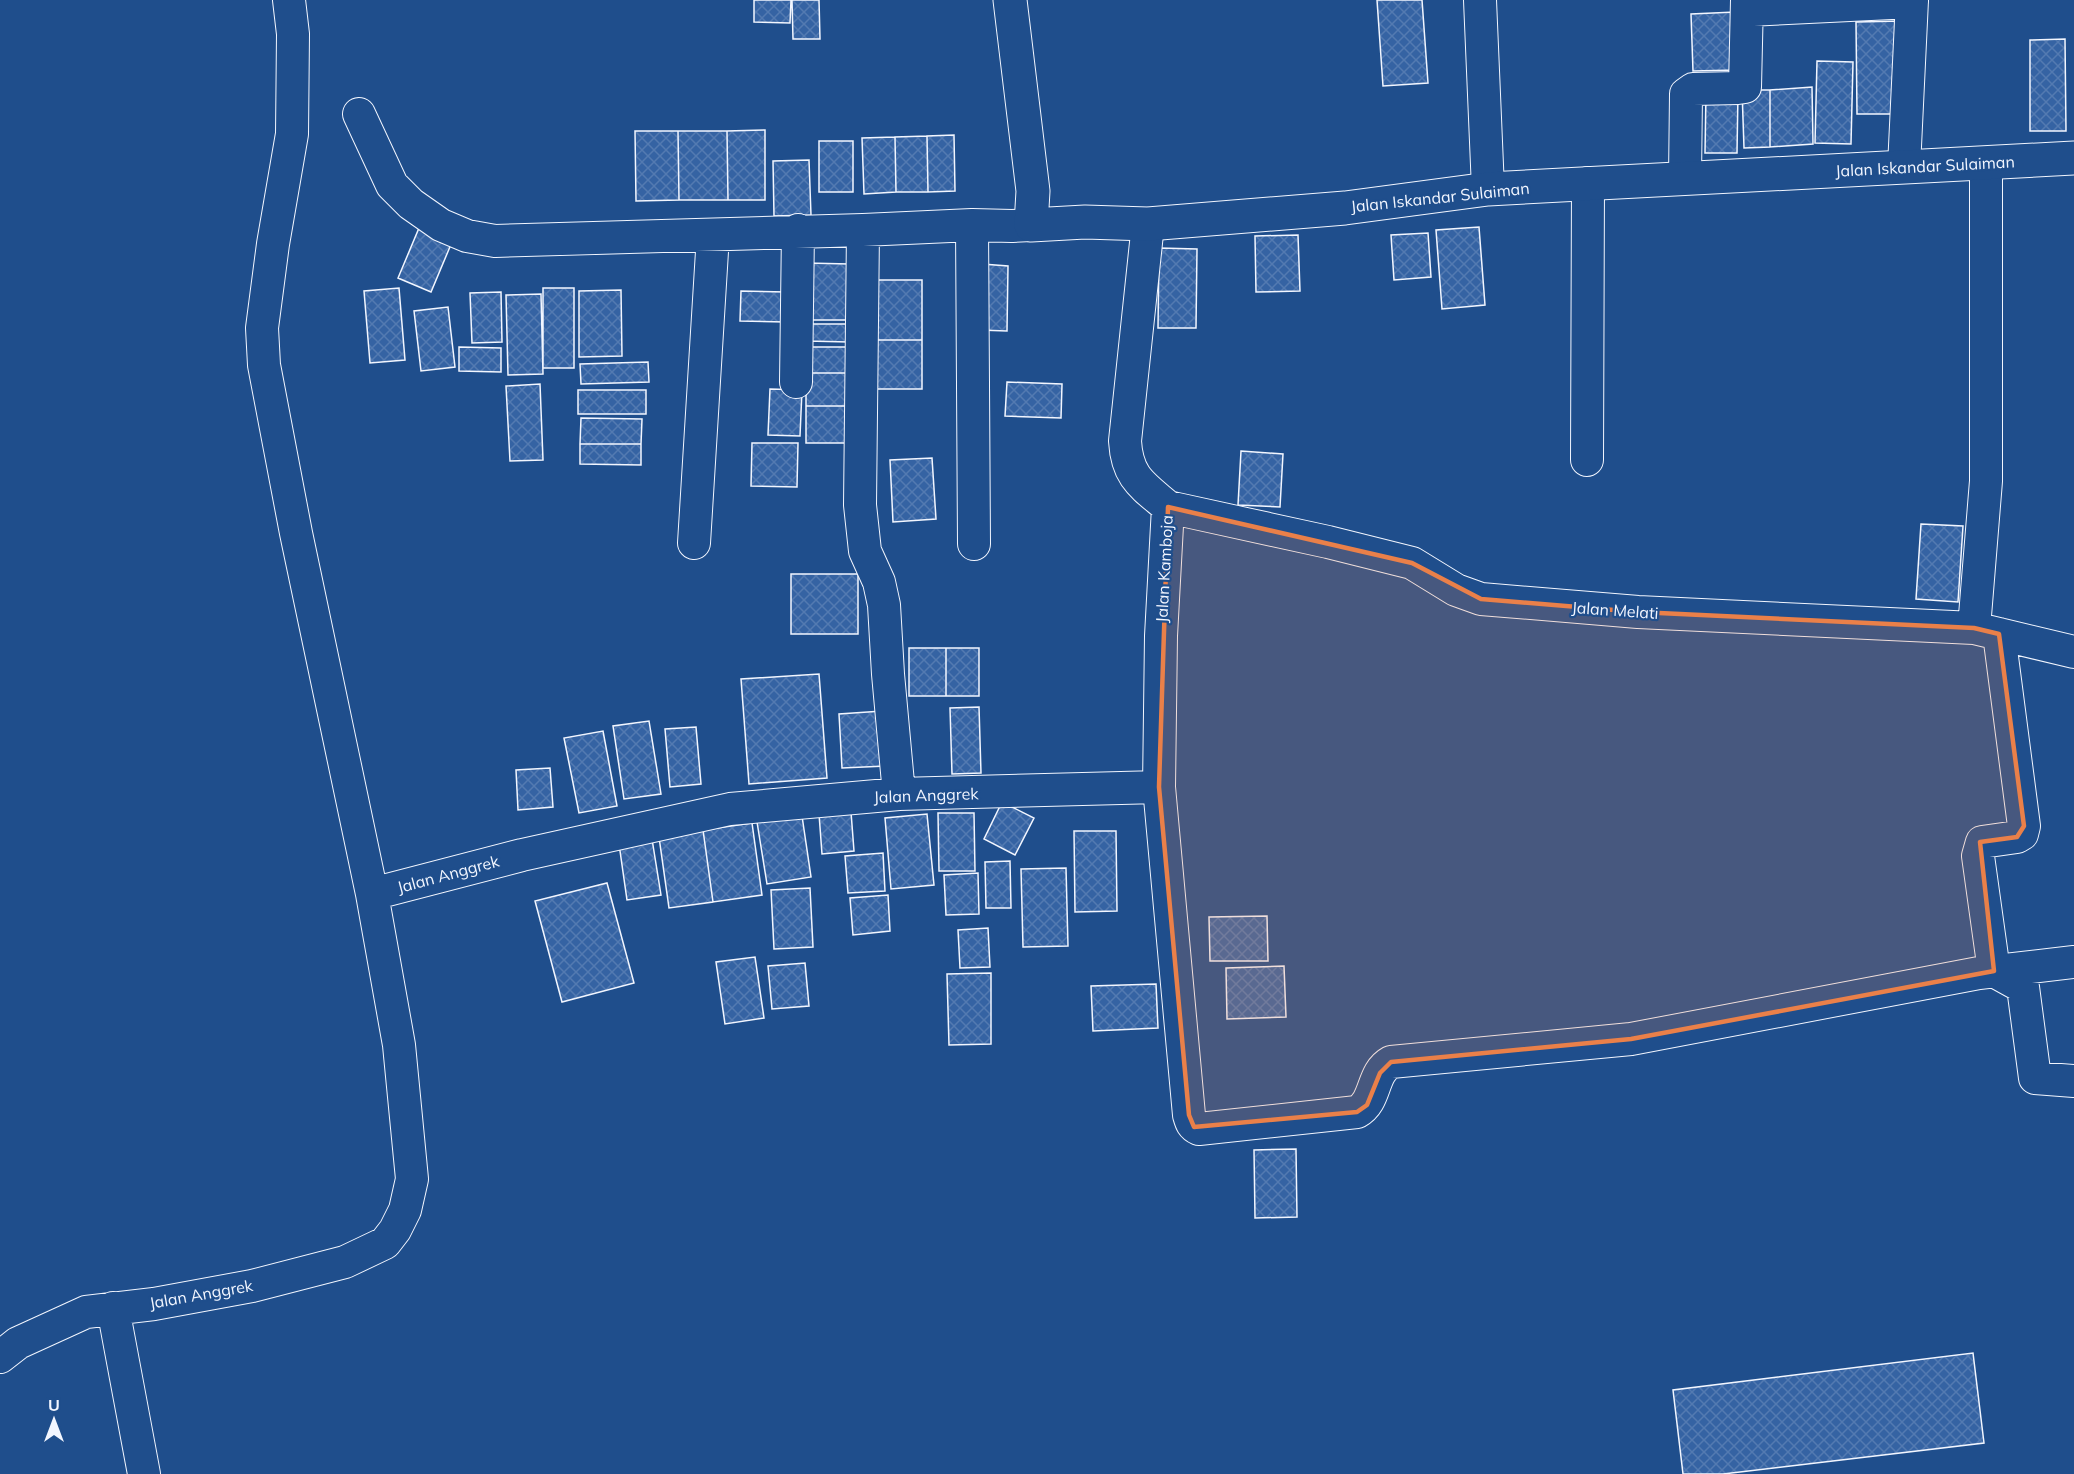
<svg xmlns="http://www.w3.org/2000/svg" width="2074" height="1474" viewBox="0 0 2074 1474" font-family="Mulish,sans-serif">
  <defs>
    <pattern id="building-cross-hatch" width="8" height="8" patternUnits="userSpaceOnUse" patternTransform="scale(1.5)"><rect width="8" height="8" fill="#3563a3"/><path d="M0 0l8 8M0 8l8-8" fill="none" stroke="#537ab1"/></pattern>
  </defs>
  <rect width="100%" height="100%" fill="#1f4e8c"/>
  <path fill="url(#building-cross-hatch)" stroke="#f2f6ff" stroke-width="1.5" d="M 754,0 L 791,0 L 790,23 L 754,22 Z
    M 792,0 L 819,0 L 820,39 L 793,39 Z
    M 1377,0 L 1422,0 L 1428,83 L 1383,86 Z
    M 1735,12 L 1737,70 L 1693,71 L 1691,14 Z
    M 1901,21 L 1902,114 L 1857,114 L 1856,22 Z
    M 2065,39 L 2066,131 L 2030,131 L 2030,40 Z
    M 1817,61 L 1853,62 L 1851,144 L 1815,143 Z
    M 1812,87 L 1813,144 L 1770,147 L 1770,90 Z
    M 1742,90 L 1770,90 L 1770,147 L 1744,148 Z
    M 1706,93 L 1738,93 L 1737,153 L 1705,153 Z
    M 765,130 L 765,200 L 728,200 L 727,131 Z
    M 635,131 L 678,131 L 679,200 L 636,201 Z
    M 678,131 L 727,131 L 728,200 L 679,200 Z
    M 954,135 L 955,191 L 928,192 L 927,136 Z
    M 927,136 L 928,192 L 896,192 L 895,137 Z
    M 895,137 L 896,192 L 864,194 L 862,138 Z
    M 819,141 L 853,141 L 853,192 L 819,192 Z
    M 809,160 L 811,215 L 774,216 L 773,161 Z
    M 1479,227 L 1485,305 L 1442,309 L 1436,230 Z
    M 419,228 L 452,242 L 431,292 L 398,278 Z
    M 1428,233 L 1431,277 L 1394,280 L 1391,235 Z
    M 1298,235 L 1300,291 L 1256,292 L 1255,236 Z
    M 1159,248 L 1197,249 L 1196,328 L 1158,328 Z
    M 806,263 L 849,264 L 848,320 L 805,320 Z
    M 982,264 L 1008,266 L 1007,331 L 979,330 Z
    M 877,280 L 922,280 L 922,340 L 877,340 Z
    M 399,288 L 405,360 L 370,363 L 364,291 Z
    M 543,288 L 574,288 L 574,368 L 543,368 Z
    M 621,290 L 622,356 L 579,357 L 579,291 Z
    M 741,291 L 786,292 L 785,322 L 740,321 Z
    M 501,292 L 502,342 L 472,343 L 470,293 Z
    M 541,294 L 543,374 L 508,375 L 506,295 Z
    M 448,307 L 455,367 L 421,371 L 414,311 Z
    M 806,324 L 849,324 L 849,342 L 806,341 Z
    M 877,340 L 922,340 L 922,389 L 877,389 Z
    M 459,347 L 501,348 L 501,372 L 459,371 Z
    M 806,347 L 851,347 L 851,373 L 806,373 Z
    M 648,362 L 649,382 L 581,384 L 580,364 Z
    M 806,373 L 851,373 L 851,406 L 806,406 Z
    M 1007,382 L 1062,384 L 1061,418 L 1005,416 Z
    M 540,384 L 543,460 L 510,461 L 506,386 Z
    M 770,389 L 802,390 L 800,436 L 768,435 Z
    M 578,390 L 646,390 L 646,414 L 578,414 Z
    M 806,406 L 851,406 L 851,443 L 806,443 Z
    M 581,418 L 642,419 L 641,444 L 580,444 Z
    M 752,443 L 798,443 L 797,487 L 751,486 Z
    M 580,444 L 641,444 L 641,465 L 580,464 Z
    M 1241,451 L 1283,454 L 1280,507 L 1238,505 Z
    M 932,458 L 936,519 L 893,522 L 890,460 Z
    M 1921,524 L 1963,526 L 1958,602 L 1916,599 Z
    M 791,574 L 858,574 L 858,634 L 791,634 Z
    M 909,648 L 946,648 L 946,696 L 909,696 Z
    M 946,648 L 979,648 L 979,696 L 946,696 Z
    M 819,674 L 827,778 L 749,784 L 741,679 Z
    M 979,707 L 981,773 L 952,774 L 950,708 Z
    M 882,711 L 886,766 L 842,768 L 839,714 Z
    M 649,721 L 661,794 L 624,799 L 613,726 Z
    M 696,727 L 701,784 L 670,787 L 665,729 Z
    M 603,731 L 617,806 L 579,813 L 564,738 Z
    M 550,768 L 553,807 L 518,810 L 516,770 Z
    M 1002,802 L 1034,818 L 1015,855 L 984,839 Z
    M 851,812 L 854,851 L 822,854 L 819,814 Z
    M 938,813 L 974,813 L 975,871 L 939,871 Z
    M 927,814 L 934,885 L 891,889 L 885,818 Z
    M 802,816 L 811,877 L 767,884 L 757,822 Z
    M 752,823 L 762,895 L 713,902 L 703,830 Z
    M 703,830 L 713,902 L 669,908 L 659,837 Z
    M 1074,831 L 1116,831 L 1117,911 L 1075,912 Z
    M 652,839 L 661,895 L 627,900 L 619,844 Z
    M 883,853 L 885,891 L 848,893 L 845,856 Z
    M 1010,861 L 1011,908 L 986,908 L 985,862 Z
    M 1066,868 L 1068,946 L 1023,947 L 1021,869 Z
    M 978,873 L 979,914 L 946,915 L 944,875 Z
    M 607,883 L 634,983 L 562,1002 L 535,901 Z
    M 810,888 L 813,947 L 774,949 L 771,890 Z
    M 888,895 L 890,931 L 853,935 L 850,898 Z
    M 1267,916 L 1268,961 L 1210,961 L 1209,917 Z
    M 988,928 L 990,967 L 960,968 L 958,930 Z
    M 755,957 L 764,1018 L 725,1024 L 716,962 Z
    M 805,963 L 809,1006 L 772,1009 L 768,966 Z
    M 1284,966 L 1286,1017 L 1227,1019 L 1226,968 Z
    M 991,973 L 991,1044 L 949,1045 L 947,974 Z
    M 1156,984 L 1158,1028 L 1093,1031 L 1091,986 Z
    M 1296,1149 L 1297,1217 L 1255,1218 L 1254,1150 Z
    M 1973,1353 L 1984,1443 L 1723,1474 L 1683,1474 L 1673,1390 Z"/>
  <g fill="none" stroke-linecap="round" stroke-linejoin="round">
    <g stroke="#f2f6ff" stroke-width="34">
      <path id="street" d="M 289,0 L 293,34 L 292,134 L 273,244 L 262,328 L 264,365 L 296,533 L 372,894
        M 1480,0 L 1488,189
        M 1748,10 L 1912,2
        M 359,114 L 392,185 L 411,204 L 441,225 L 467,236 L 495,241 L 863,230 L 972,225 L 1012,226 L 1031,225
        M 1904,167 L 1912,0
        M 1685,178 L 1686,94 L 1693,89 L 1738,88 L 1745,87 L 1747,0
        M 1148,224 L 1125,441 C 1127,477 1142,485 1168,507 L 1161,636 L 1159,787 L 1189,1115 C 1191,1122 1192,1126 1199,1129 L 1357,1112 C 1377,1101 1371,1073 1391,1062 L 1631,1039 L 1979,973 L 2074,962
        M 972,225 L 974,544
        M 863,230 L 860,505 L 865,551 L 879,582 L 884,605 L 888,674 L 899,794
        M 796,382 L 798,230
        M 1587,460 L 1588,183
        M 1168,507 L 1328,542 L 1412,563 L 1456,590 L 1481,599 L 1638,612 L 1974,628 L 2074,652
        M 694,543 L 713,235
        M 1974,628 L 1986,481 L 1986,163
        M 1999,634 L 2024,826 L 2022,834 L 2017,837 L 1982,842 L 1978,856 L 1994,971 L 2023,987 L 2035,1078 L 2074,1081
        M 113,1308 L 144,1474
        M 0,1357 L 18,1343 L 86,1312 L 154,1304 L 252,1286 L 345,1262 L 385,1243 L 395,1230 L 405,1210 L 412,1179 L 399,1045 L 372,894 L 522,855 L 730,809 L 899,794 L 1159,787"/>
    </g>
    <g stroke="#f2f6ff" stroke-width="35">
      <path id="secondary" d="M 1010,0 L 1033,191 L 1031,225 L 1085,222 L 1148,224 L 1345,208 L 1488,189 L 2074,158"/>
    </g>
    <use href="#street" stroke="#1f4e8c" stroke-width="32"/>
    <use href="#secondary" stroke="#1f4e8c" stroke-width="33"/>
  </g>
  <path fill="#ea8049" fill-opacity="0.2" stroke="#ea8049" stroke-width="4.5" stroke-linejoin="round" d="M 1168,507 L 1412,563 L 1481,599 L 1638,612 L 1974,628 L 1999,634 L 2024,826 L 2017,837 L 1980,842 L 1994,971 L 1631,1039 L 1391,1062 L 1380,1073 L 1367,1105 L 1357,1112 L 1194,1127 L 1189,1115 L 1159,787 Z"/>
  <g text-anchor="middle" dominant-baseline="central" stroke-width="4.5" stroke-linejoin="round" paint-order="stroke">
    <g font-size="16" fill="#f2f6ff" stroke="#1f4e8c">
      <text transform="translate(1925 166) rotate(-3)">Jalan Iskandar Sulaiman</text>
      <text transform="translate(1440 197) rotate(-6)">Jalan Iskandar Sulaiman</text>
      <text transform="translate(1164 569) rotate(-87)">Jalan Kamboja</text>
      <text transform="translate(1615 610) rotate(4)">Jalan Melati</text>
      <text transform="translate(926 795) rotate(-2)">Jalan Anggrek</text>
      <text transform="translate(448 874) rotate(-15)">Jalan Anggrek</text>
      <text transform="translate(201 1294) rotate(-10)">Jalan Anggrek</text>
    </g>
  </g>
  <g transform="translate(54 1420)" stroke="#1f4e8c" stroke-width="4.5" paint-order="stroke">
  <path d="M0-4.5L10 22L0 15L-10 22Z" fill="#f2f6ff"/>
  <text y="-9" font-size="16" font-weight="bold" text-anchor="middle" fill="#f2f6ff">U</text>
  </g>
</svg>
